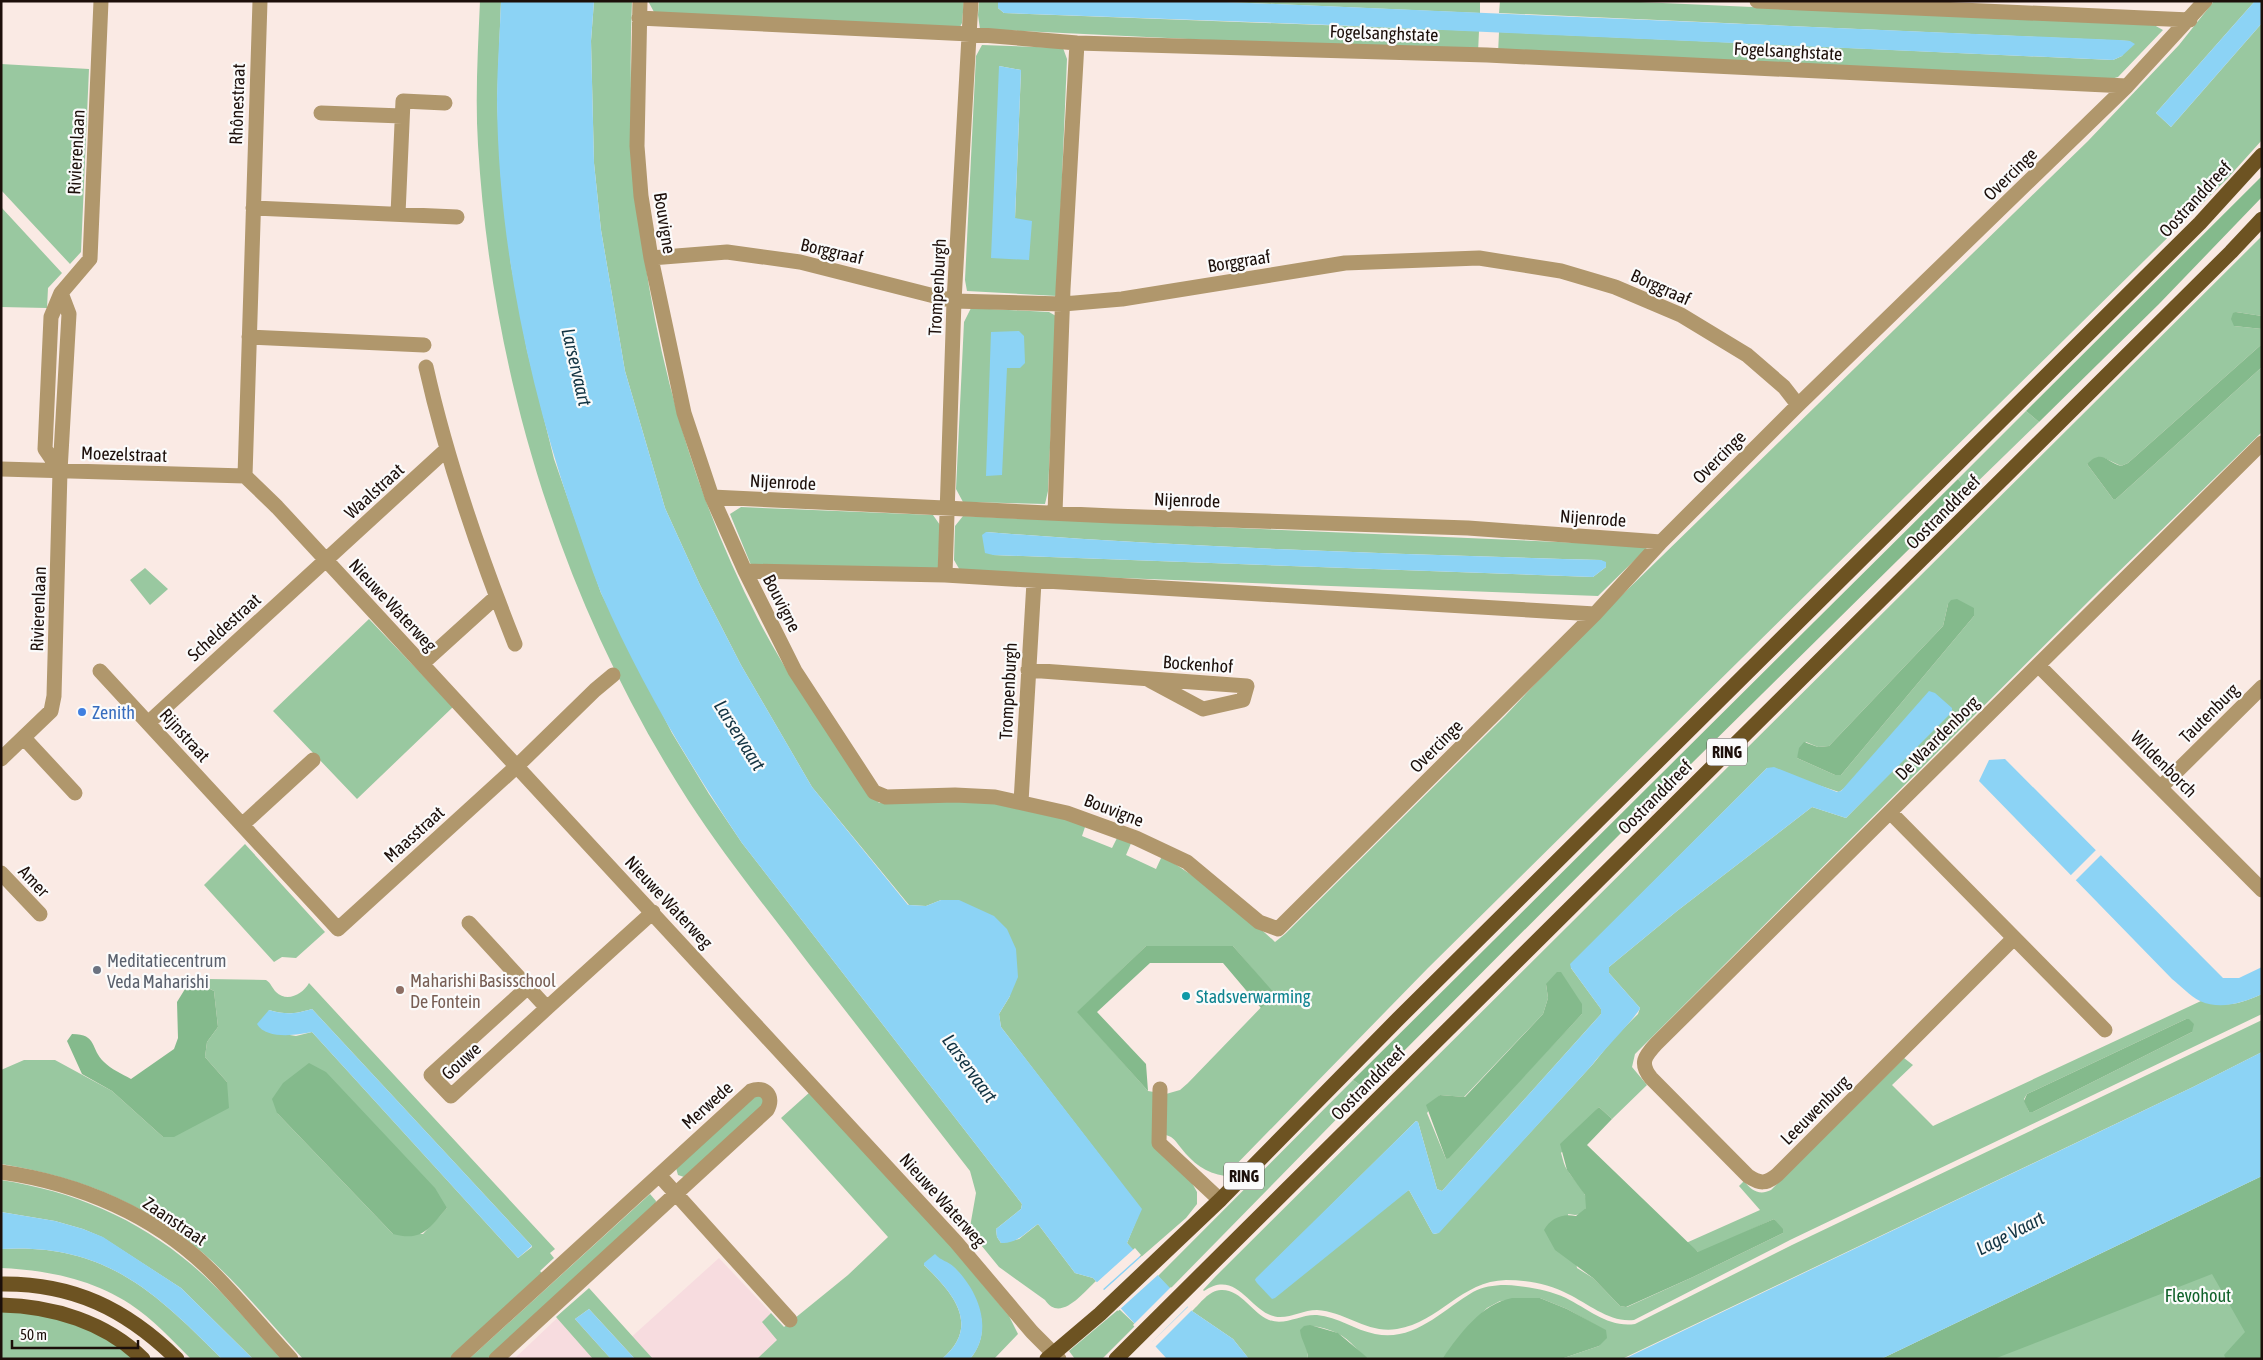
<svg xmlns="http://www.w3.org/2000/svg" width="2263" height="1360" viewBox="0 0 2263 1360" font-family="'Asap Condensed',sans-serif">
  <rect width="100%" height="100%" fill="#faeae4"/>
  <path fill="#f7dcdf" d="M 719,1258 L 790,1333 L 761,1359 L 514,1359 L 574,1302 L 617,1350 Z"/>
  <path fill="#99c8a0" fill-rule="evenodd" d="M 480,1 L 501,1 L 497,102 L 501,178 L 511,265 L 527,350 L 554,459 L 601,593 L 672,733 L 709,794 L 742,843 L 1022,1204 L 1021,1209 L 996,1229 L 997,1237 L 1001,1243 L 1019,1239 L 1038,1224 L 1075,1273 L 1093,1278 L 1096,1281 C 1083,1293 1060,1323 1045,1300 L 999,1267 L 972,1234 L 970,1227 L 976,1193 L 970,1171 C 916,1102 863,1033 809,964 C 768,910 725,857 688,800 C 562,604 492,377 478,145 C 475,97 478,49 480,1 Z
    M 594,1 L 632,1 C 623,214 660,429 758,619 C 792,685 836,743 879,803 L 937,801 L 987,802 L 1086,824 L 1082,836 L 1112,848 L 1118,836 L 1132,841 L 1126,855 L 1156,869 L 1162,856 C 1202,880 1241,910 1275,942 L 1285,934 L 1505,716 L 1584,632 L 2088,141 L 2179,45 L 2214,1 L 2255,1 L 2156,113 L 2171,127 L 2262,23 L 2262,140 L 2226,180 L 1428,968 L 1225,1176 C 1205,1173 1193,1163 1181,1148 C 1176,1142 1174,1137 1166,1135 L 1166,1094 L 1180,1090 L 1188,1083 L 1274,994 L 1233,946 L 1146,946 L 1078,1012 L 1148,1091 L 1154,1092 L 1152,1145 L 1192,1183 L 1197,1192 L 1197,1204 L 1186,1218 L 1140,1258 L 1127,1243 L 1141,1209 L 1001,1027 L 999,1014 L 1010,996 L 941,900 L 926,906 L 909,905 L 812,787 L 741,665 L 700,585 L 665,508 L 625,371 L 601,230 L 594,163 L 591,41 Z
    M 648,1 L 964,1 L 962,23 L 960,27 L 654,12 Z
    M 979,1 L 998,1 L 998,8 L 1004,13 L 1479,31 L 1478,53 L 980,29 L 978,15 Z
    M 1204,1 L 1480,1 L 1480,13 Z
    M 1500,1 L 1618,1 L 2154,25 L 2163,30 L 2118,77 L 2111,79 L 1498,54 L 1499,32 L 2113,60 L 2122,56 L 2130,41 L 1499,13 Z
    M 982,45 L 1063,48 L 1067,59 L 1057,296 L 967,291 L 965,280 L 976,56 ZM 999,66 L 1021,70 L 1015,219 Z
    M 1,64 L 89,69 L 81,252 L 70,264 L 1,190 Z
    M 1,207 L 62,273 L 48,288 L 47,308 L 1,307 Z
    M 2262,236 L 2262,316 L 2236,312 L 2234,326 L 2262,329 L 2262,344 L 2128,463 L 2121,466 L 2104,458 L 2087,464 L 2113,499 L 2116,499 L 2262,367 L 2262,432 L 2102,588 L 1635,1054 L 1632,1067 L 1647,1085 L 1612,1119 L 1599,1107 L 1561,1153 C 1563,1159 1564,1166 1568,1171 C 1574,1181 1596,1200 1583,1212 C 1578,1216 1574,1215 1568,1214 L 1577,1268 L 1593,1278 L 1620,1306 L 1627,1307 L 1693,1277 L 1783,1233 L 1774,1219 L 1702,1252 L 1698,1252 L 1686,1243 L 1760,1210 L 1739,1186 L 1744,1181 C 1751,1190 1759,1196 1771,1190 L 1904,1058 L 1913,1065 L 1892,1085 L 1933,1126 L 2201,1001 C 2226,1007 2238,1005 2262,994 L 2262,1014 L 1790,1240 L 1634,1320 C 1610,1323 1589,1304 1568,1294 C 1550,1284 1527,1280 1506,1280 C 1461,1281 1440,1322 1397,1329 C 1368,1334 1346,1312 1317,1310 C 1304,1310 1293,1317 1280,1317 C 1251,1317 1239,1267 1204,1291 L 1203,1290 L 1216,1276 ZM 1948,604 L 1974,616 L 1841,775 L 1835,775 L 1797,758 L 1806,742 L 1818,747 L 1829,746 L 1943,626 ZM 1952,710 L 1846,818 L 1812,807 L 1677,911 L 1609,967 L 1609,973 L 1640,1008 L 1638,1014 L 1615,1037 L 1593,1064 L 1438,1233 L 1434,1234 L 1432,1232 L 1409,1190 L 1255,1280 L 1416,1121 L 1418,1122 L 1437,1189 L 1442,1191 L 1601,1014 L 1601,1009 L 1571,968 L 1571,964 L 1767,768 L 1839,792 ZM 1546,984 L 1582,1014 L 1446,1159 L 1427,1113 L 1440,1095 L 1464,1097 L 1543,1014 L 1548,998 ZM 2186,1019 L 2192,1032 L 2033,1112 L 2029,1112 L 2024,1099 L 2027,1094 Z
    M 971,308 L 1049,312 L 1056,316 L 1048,491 L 1045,504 L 963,502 L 956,489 L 964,322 Z
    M 2026,411 L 2039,422 L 1968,491 L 1958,479 Z
    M 741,507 L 933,515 L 940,525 L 938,571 L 751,565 L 730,514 Z
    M 963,516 L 1649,546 L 1598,596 L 961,572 L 954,560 L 955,526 ZM 986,532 C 1191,548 1396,554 1601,560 L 1606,567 L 1593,577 L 993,555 Z
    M 145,568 L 168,589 L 150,605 L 130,580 Z
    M 369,619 L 453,707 L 357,799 L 273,711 Z
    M 245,844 L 325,932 L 296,958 L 282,957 L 274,962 L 204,885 Z
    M 207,979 L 266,980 C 271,983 272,988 276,992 C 287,1003 303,994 309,983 L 555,1249 L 550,1253 L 554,1258 L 540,1271 L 543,1274 L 450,1359 L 303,1359 C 270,1323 240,1285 203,1253 C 145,1203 77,1176 1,1164 L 1,1070 L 24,1060 L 55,1060 L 112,1091 L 163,1137 L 227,1082 L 205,1057 L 207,1042 L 218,1027 L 214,991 L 200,984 ZM 312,1009 L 532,1246 L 532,1247 L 518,1258 L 312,1032 L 296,1036 L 265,1031 L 269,1010 C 286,1015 295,1014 312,1009 ZM 277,1113 L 447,1208 L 423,1234 L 393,1234 Z
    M 2262,1020 L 2262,1052 L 2193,1087 L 1622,1359 L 1561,1359 L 1599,1346 L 1606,1331 L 1567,1309 L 1540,1298 L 1500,1301 L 1487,1308 L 1469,1326 L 1442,1359 L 1369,1359 C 1361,1354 1357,1349 1351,1343 C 1340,1331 1319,1325 1304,1326 L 1308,1359 L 1249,1359 L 1233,1339 L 1192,1311 C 1201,1303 1208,1291 1221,1290 C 1241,1289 1252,1313 1269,1320 C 1286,1326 1300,1314 1317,1315 C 1338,1317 1355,1330 1375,1334 C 1415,1342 1442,1310 1473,1292 C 1486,1285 1504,1284 1518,1286 C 1534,1288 1551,1291 1566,1298 C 1588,1309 1609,1328 1635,1324 L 1792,1245 Z
    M 1353,1080 L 1366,1089 L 1170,1289 L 1158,1276 Z
    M 810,1092 L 950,1245 L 1009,1316 L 1018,1334 L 994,1359 L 970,1359 C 990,1335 982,1307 967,1284 C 960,1274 955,1265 942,1261 C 937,1259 929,1263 924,1265 C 952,1292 982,1325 942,1359 L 757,1359 L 777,1340 L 762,1322 L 771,1313 L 784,1327 L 848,1275 L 888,1237 L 781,1118 Z
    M 761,1094 L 765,1104 L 684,1177 L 678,1175 L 676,1168 L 753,1096 Z
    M 1,1180 C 72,1191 137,1218 192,1265 C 225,1293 252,1327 281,1359 L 253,1359 L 181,1288 L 102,1237 L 83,1229 L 55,1221 L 1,1212 Z
    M 650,1194 L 656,1201 L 655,1206 L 487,1359 L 469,1359 Z
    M 2262,1195 L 2262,1359 L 1910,1359 Z
    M 1,1249 C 105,1243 154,1291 222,1359 L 191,1359 C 172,1340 153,1319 130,1304 C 92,1279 46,1270 1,1268 Z
    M 589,1288 L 653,1359 L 635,1359 L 589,1309 L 575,1319 L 611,1359 L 593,1359 L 556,1317 Z
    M 1119,1309 L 1136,1325 L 1102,1359 L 1075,1359 L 1069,1351 Z
    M 1,1310 L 43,1314 L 95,1332 L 136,1359 L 1,1359 Z"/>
  <path fill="#84ba8c" d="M 2262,176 L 2262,197 L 2159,304 L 2039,422 L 2026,411 Z
    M 2236,312 L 2262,316 L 2262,329 L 2234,326 L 2231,319 L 2233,313 Z
    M 2262,344 L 2262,367 L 2116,499 L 2113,499 L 2087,464 C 2102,449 2105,461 2121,466 L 2128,463 Z
    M 1958,479 L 1968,491 L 1621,833 L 1366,1089 L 1353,1080 Z
    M 1957,599 L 1974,608 L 1974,616 L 1841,775 L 1835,775 L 1797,758 L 1799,748 L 1804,742 L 1818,747 L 1829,746 L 1943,626 L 1948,604 L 1951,600 Z
    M 1146,946 L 1233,946 L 1275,994 L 1261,1008 L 1223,963 L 1150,963 L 1097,1012 L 1146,1064 L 1148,1091 L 1077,1012 Z
    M 1557,972 L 1561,972 L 1582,1004 L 1582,1014 L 1449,1158 L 1446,1159 L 1426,1105 L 1440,1095 L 1465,1097 L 1543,1014 L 1548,998 L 1546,984 Z
    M 200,984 L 214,991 L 218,1027 L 207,1042 L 205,1057 L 227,1082 L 229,1108 L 174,1137 L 163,1137 L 112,1091 L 82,1074 L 67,1041 L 72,1034 C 98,1034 90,1049 104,1062 C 111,1069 122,1074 131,1079 L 174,1049 L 178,1038 L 177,1002 L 185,989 Z
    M 2186,1019 L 2189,1019 L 2194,1024 L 2192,1032 L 2033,1112 L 2029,1112 L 2024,1101 L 2027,1094 Z
    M 309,1063 L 326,1072 L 435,1188 L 447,1208 C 429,1228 423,1242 393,1234 L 277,1113 L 272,1099 L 283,1083 Z
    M 1599,1107 L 1612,1119 L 1587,1145 L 1698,1252 L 1774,1219 L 1783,1229 L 1783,1233 L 1693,1277 L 1626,1307 L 1620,1306 L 1593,1278 L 1555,1250 L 1544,1230 C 1550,1218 1563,1213 1576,1216 L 1586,1208 L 1585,1195 L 1567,1170 L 1560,1144 Z
    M 2262,1176 L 2262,1359 L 2226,1359 L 2224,1355 L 2245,1332 L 2212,1274 L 1994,1359 L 1881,1359 Z
    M 1512,1298 L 1540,1298 L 1567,1309 L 1606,1330 L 1607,1338 L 1599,1346 L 1561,1359 L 1442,1359 C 1460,1334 1481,1304 1512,1298 Z
    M 1310,1325 L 1338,1333 L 1369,1359 L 1308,1359 C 1308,1348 1301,1341 1300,1330 L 1304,1326 Z"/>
  <path fill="#8cd3f5" d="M 501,1 L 594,1 L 591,41 L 594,163 L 601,230 L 625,371 L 665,508 L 700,585 L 741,665 L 812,787 L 908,905 L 926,906 L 941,900 L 959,900 L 994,916 L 1007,929 L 1016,949 L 1018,977 L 1010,996 L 999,1014 L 1001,1027 L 1142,1209 L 1127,1243 L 1192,1311 L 1233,1339 L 1249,1359 L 1167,1359 L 1093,1278 L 1075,1273 L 1038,1224 C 1026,1232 1017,1244 1001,1243 L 997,1237 L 996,1229 L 1021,1209 L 1022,1204 L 742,843 C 689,764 639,681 601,593 C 590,566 581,537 571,509 C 527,378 498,238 497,100 C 497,67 500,34 501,1 Z
    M 998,1 L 1204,1 L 2119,40 L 2130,41 L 2135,44 L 2122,56 L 2113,60 L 1331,25 L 1004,13 L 998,8 Z
    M 2255,1 L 2262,1 L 2262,23 L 2171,127 L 2156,113 Z
    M 999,66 L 1021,70 L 1015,218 L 1032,221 L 1029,260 L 991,258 Z
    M 1019,331 L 1024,336 L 1025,363 L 1020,368 L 1007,368 L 1002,475 L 986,476 L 991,332 Z
    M 986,532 C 1191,548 1396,554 1601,560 L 1606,562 L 1606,567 L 1593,577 L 993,555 L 985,553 L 982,535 Z
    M 1929,691 L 1935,693 L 1952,708 L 1952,712 L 1846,818 L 1812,807 L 1677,911 L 1609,967 L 1609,973 L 1640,1008 C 1639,1014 1600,1054 1593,1064 L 1439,1233 L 1433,1234 L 1432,1232 L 1409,1190 L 1275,1298 L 1272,1299 L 1257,1283 L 1255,1280 L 1256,1278 L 1416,1121 L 1418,1122 L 1437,1189 L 1442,1191 L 1601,1014 L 1601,1009 L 1571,968 L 1570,964 L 1767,768 L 1774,767 L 1837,792 L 1841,791 Z
    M 2005,759 L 2223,978 L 2239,978 L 2262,967 L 2262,994 C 2243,1003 2220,1010 2200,1001 C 2190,996 2181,986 2172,979 L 1979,781 L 1989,760 Z
    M 312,1009 L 532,1246 L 518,1258 L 312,1032 C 298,1035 266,1040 257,1024 L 269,1010 C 286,1015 295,1014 312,1009 Z
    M 2262,1052 L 2262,1176 L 1881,1359 L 1624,1359 L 2193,1087 Z
    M 1,1212 L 55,1221 L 83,1229 L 103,1237 L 181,1288 L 253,1359 L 222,1359 C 154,1291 105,1243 1,1249 Z
    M 935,1254 C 941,1261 948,1261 954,1267 C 978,1290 995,1330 970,1359 L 942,1359 C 982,1325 952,1292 924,1265 L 924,1263 Z
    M 589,1309 L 635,1359 L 611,1359 L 575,1319 Z"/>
  <path fill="#faeae4" d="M 2098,848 L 2103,853 L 2074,882 L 2069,877 Z
    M 1135,1248 L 1141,1255 L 1101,1291 L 1095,1284 Z
    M 1142,1256 L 1159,1274 L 1118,1311 L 1102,1292 Z
    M 1171,1287 L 1189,1305 L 1150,1344 L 1133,1325 Z
    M 1190,1305 L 1193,1309 L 1154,1348 L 1150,1344 Z"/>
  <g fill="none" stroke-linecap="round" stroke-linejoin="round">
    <path stroke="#b0976c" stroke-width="15" d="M 640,1 L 637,146 L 641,196 L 651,258 L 684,413 L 712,497 L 745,571 L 795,671 L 874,792 L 886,797 L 955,795 L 995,797 L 1067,813 L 1136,838 L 1187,862 L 1259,922 L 1278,929 L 1595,614 L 1661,542 L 1798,405 L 2127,86 L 2205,1
      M 1757,1 L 2190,20
      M 639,18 L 970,34 L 1077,43 L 1487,55 L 2127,86
      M 321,113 L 402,116
      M 253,208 L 457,217
      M 398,214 L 403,101 L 445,103
      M 651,258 L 727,252 L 800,262 L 954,301 L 1063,304 L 1122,299 L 1345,263 L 1479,258 L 1561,271 L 1615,287 L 1681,315 L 1747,355 L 1784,387 L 1798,405
      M 249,337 L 424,345
      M 426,367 C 447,461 480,556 515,644
      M 1,469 L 245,476
      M 60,471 L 45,449 L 51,317 L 61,293 L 90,259 L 101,1
      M 245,476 L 277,507 L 956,1242 L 1032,1332 L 1059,1359
      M 245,476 L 260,1
      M 712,497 L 1113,516 L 1468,528 L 1661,542
      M 1055,513 L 1063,289 L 1077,43
      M 745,571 L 945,575 L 1595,614
      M 945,575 L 954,301 L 971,1
      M 422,664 L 496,597
      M 2038,665 L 2262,890
      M 1028,670 L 1247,686 L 1243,700 L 1203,709 L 1147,679
      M 100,671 L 338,929 L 516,767 L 595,690 L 613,675
      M 148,723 L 447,449
      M 24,738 L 75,793
      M 1,759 L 51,711 L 54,696 L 60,471 L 69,314 L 61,293
      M 2161,787 L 2262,687
      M 1021,802 L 1034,582
      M 1890,812 L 2105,1030
      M 242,825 L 313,760
      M 1,873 L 40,914
      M 469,923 L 547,1008 L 653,912
      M 2014,938 L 1777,1175 C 1766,1184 1760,1184 1748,1176 L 1651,1078 C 1639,1063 1645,1056 1656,1044 L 2262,443
      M 528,987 L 431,1075 L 451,1096 L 547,1008
      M 1160,1089 L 1159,1143 L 1220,1200
      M 1,1172 C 79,1183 155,1215 211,1271 C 239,1299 264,1330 291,1359
      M 659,1175 L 790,1320
      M 458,1359 L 751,1091 C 765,1085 775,1097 767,1110 L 496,1359"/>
    <path stroke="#6d5322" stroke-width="15" d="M 1,1284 C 73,1283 126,1309 177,1359
      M 1,1305 C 52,1306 106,1322 143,1359
      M 1047,1359 L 1100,1314 L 1220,1200 L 1398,1019 L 2200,223 L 2262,155
      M 1116,1359 L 2231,252 L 2262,219"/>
  </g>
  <circle fill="#3f7fe0" stroke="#fbfbfb" stroke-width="2" cx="82" cy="712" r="5"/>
  <circle fill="#6b7280" stroke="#fbfbfb" stroke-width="2" cx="97" cy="970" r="5"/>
  <circle fill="#8d6e63" stroke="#fbfbfb" stroke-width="2" cx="400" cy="990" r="5"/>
  <circle fill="#0f9aa8" stroke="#fbfbfb" stroke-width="2" cx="1186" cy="996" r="5"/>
  <g text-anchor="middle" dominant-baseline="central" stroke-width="4.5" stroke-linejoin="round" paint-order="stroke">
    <g fill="#fbfbfb" stroke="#5f5652" stroke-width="1">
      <rect x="1707" y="738.5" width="40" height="27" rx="4"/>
      <rect x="1224" y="1162.5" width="40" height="27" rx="4"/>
    </g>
    <g font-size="16" font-weight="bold" fill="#1c0f0a">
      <text x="1727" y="752">RING</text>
      <text x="1244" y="1176">RING</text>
    </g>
    <g font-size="18" fill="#1c0f0a" stroke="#fbfbfb">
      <text transform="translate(1384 33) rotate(2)">Fogelsanghstate</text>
      <text transform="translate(1788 51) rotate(3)">Fogelsanghstate</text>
      <text transform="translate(237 104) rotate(-88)">Rhônestraat</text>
      <text transform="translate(76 152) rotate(-87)">Rivierenlaan</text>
      <text transform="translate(2010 174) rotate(-44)">Overcinge</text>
      <text transform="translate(2195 199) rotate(-47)">Oostranddreef</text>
      <text transform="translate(665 223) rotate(81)">Bouvigne</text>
      <text transform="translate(832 251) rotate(13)">Borggraaf</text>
      <text transform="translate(1239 261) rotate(-9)">Borggraaf</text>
      <text transform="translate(937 287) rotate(-87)">Trompenburgh</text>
      <text transform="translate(1661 287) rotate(24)">Borggraaf</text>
      <text transform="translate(124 454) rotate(2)">Moezelstraat</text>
      <text transform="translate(1719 457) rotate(-45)">Overcinge</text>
      <text transform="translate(783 482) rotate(3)">Nijenrode</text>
      <text transform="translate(374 491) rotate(-42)">Waalstraat</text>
      <text transform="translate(1187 500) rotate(2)">Nijenrode</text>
      <text transform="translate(1943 512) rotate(-45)">Oostranddreef</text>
      <text transform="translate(1593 518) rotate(4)">Nijenrode</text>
      <text transform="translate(782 603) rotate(63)">Bouvigne</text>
      <text transform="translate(393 605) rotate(47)">Nieuwe Waterweg</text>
      <text transform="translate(38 609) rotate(-88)">Rivierenlaan</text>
      <text transform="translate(224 627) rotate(-42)">Scheldestraat</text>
      <text transform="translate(1198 664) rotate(4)">Bockenhof</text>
      <text transform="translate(1008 691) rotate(-87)">Trompenburgh</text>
      <text transform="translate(2209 713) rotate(-45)">Tautenburg</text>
      <text transform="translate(185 735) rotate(48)">Rijnstraat</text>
      <text transform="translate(1937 738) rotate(-45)">De Waardenborg</text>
      <text transform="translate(1436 746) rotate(-45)">Overcinge</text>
      <text transform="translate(2164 764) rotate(45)">Wildenborch</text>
      <text transform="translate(1655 797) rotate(-45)">Oostranddreef</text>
      <text transform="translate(1114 810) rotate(21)">Bouvigne</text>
      <text transform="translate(414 834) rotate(-42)">Maasstraat</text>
      <text transform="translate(34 881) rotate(47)">Amer</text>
      <text transform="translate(669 902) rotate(47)">Nieuwe Waterweg</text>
      <text transform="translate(461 1061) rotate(-42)">Gouwe</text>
      <text transform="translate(1368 1083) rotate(-45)">Oostranddreef</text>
      <text transform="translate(707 1105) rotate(-42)">Merwede</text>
      <text transform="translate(1815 1110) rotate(-45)">Leeuwenburg</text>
      <text transform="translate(943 1200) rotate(48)">Nieuwe Waterweg</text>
      <text transform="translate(175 1221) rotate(34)">Zaanstraat</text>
    </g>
    <g font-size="18" fill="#366cbe" stroke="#fbfbfb" text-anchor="start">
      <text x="92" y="712">Zenith</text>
    </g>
    <g font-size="18" fill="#5b616d" stroke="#fbfbfb" text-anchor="start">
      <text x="107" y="960">Meditatiecentrum<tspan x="107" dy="21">Veda Maharishi</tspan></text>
    </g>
    <g font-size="18" fill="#785e54" stroke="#fbfbfb" text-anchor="start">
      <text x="410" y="980">Maharishi Basisschool<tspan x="410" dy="21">De Fontein</tspan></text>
    </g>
    <g font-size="18" fill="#0d838f" stroke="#fbfbfb" text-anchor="start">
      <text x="1196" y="996">Stadsverwarming</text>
    </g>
    <g font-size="18" fill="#0f6129" stroke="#fbfbfb">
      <text x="2198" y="1295">Flevohout</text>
    </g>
    <g font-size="19" font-style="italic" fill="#133443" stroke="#fbfbfb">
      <text transform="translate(577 367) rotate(77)">Larservaart</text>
      <text transform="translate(740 735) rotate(58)">Larservaart</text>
      <text transform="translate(970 1068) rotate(54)">Larservaart</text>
      <text transform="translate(2010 1233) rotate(-27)">Lage Vaart</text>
    </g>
  </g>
  <rect width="2263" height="1360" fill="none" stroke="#1c0f0a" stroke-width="5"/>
  <path d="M12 1340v8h126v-8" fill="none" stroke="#1c0f0a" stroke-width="2.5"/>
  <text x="20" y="1340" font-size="15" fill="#1c0f0a" stroke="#fbfbfb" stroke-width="4" paint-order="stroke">50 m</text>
</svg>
